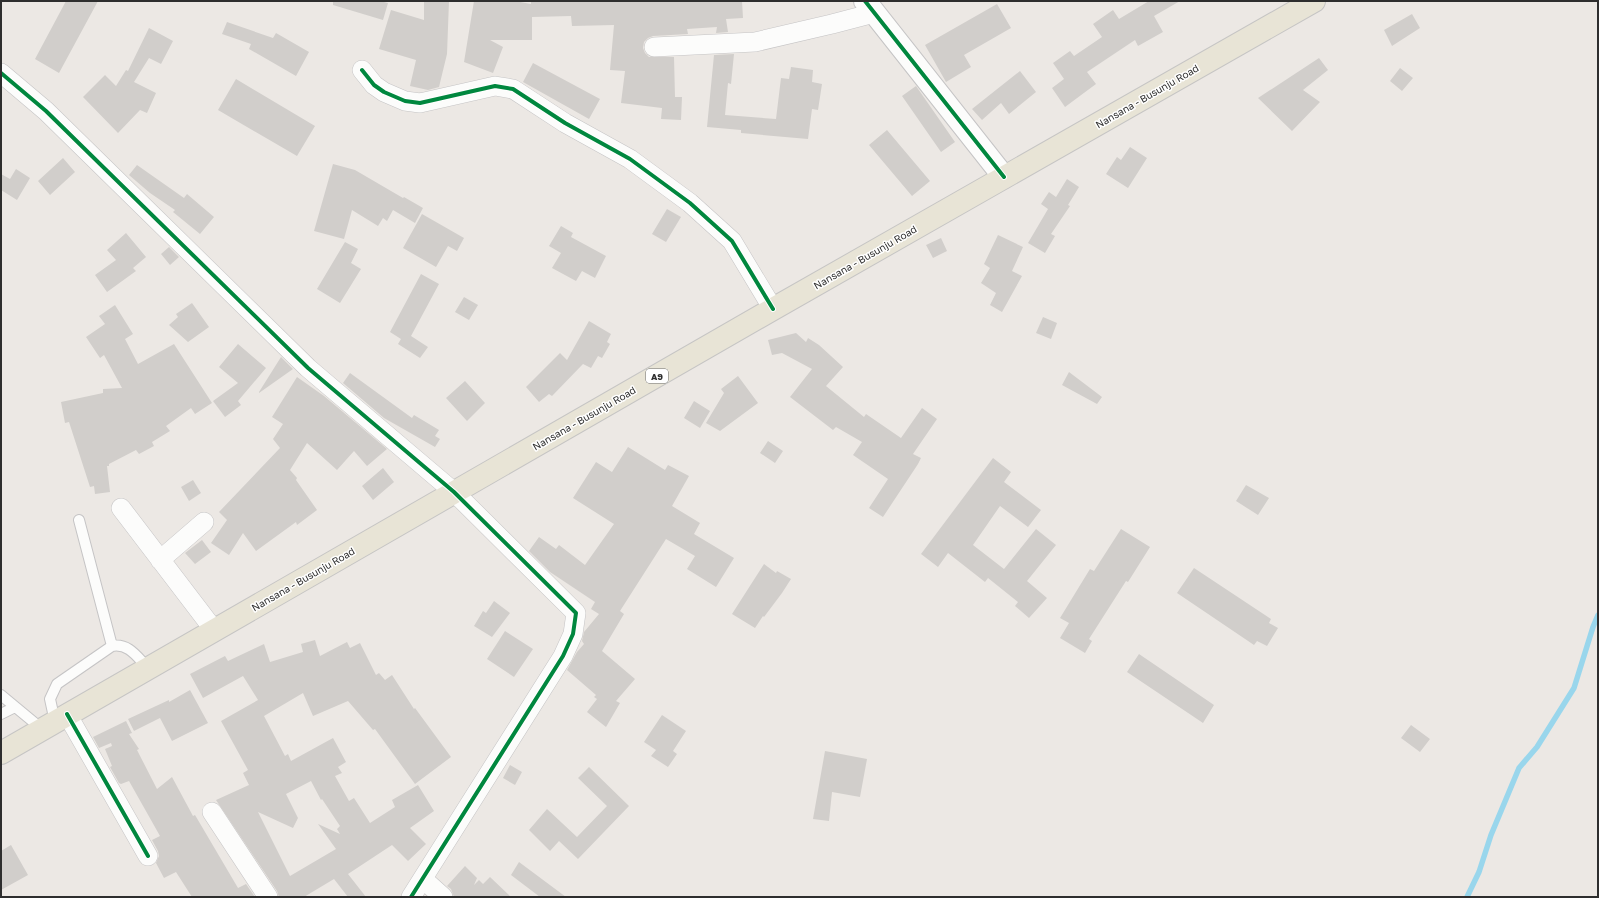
<svg xmlns="http://www.w3.org/2000/svg" width="1599" height="898" viewBox="0 0 1599 898" font-family="'Golos Text',sans-serif">
  <rect width="100%" height="100%" fill="#ece8e4"/>
  <g fill="none" stroke-linecap="round" stroke-linejoin="round">
    <path stroke="#99d6ec" stroke-width="5.5" d="M 1467,897 L 1479,872 L 1491,835 L 1519,768 L 1537,747 L 1574,688 L 1593,627 L 1598,615"/>
  </g>
  <path fill="#d1cecb" fill-rule="evenodd" d="M 66,1 L 98,1 L 59,73 L 35,59 Z
    M 333,1 L 380,1 L 388,3 L 383,20 L 333,5 Z
    M 424,1 L 449,1 L 447,54 L 439,87 L 428,90 L 410,86 L 416,60 L 379,49 L 391,10 L 424,20 Z
    M 474,1 L 515,1 L 531,4 L 531,1 L 742,1 L 743,18 L 726,19 L 728,32 L 716,33 L 717,27 L 687,29 L 688,34 L 653,36 L 648,38 L 644,42 L 643,48 L 645,53 L 649,57 L 674,57 L 675,97 L 682,97 L 681,120 L 661,119 L 662,108 L 621,103 L 625,71 L 610,70 L 614,25 L 572,26 L 571,16 L 532,17 L 532,40 L 490,40 L 503,47 L 493,73 L 464,62 Z
    M 1149,1 L 1180,1 L 1154,16 L 1163,32 L 1138,46 L 1135,40 L 1087,72 L 1096,84 L 1065,107 L 1052,88 L 1064,79 L 1053,63 L 1070,51 L 1074,56 L 1102,37 L 1093,24 L 1113,10 L 1119,19 Z
    M 997,4 L 1011,28 L 964,55 L 971,67 L 946,82 L 925,45 Z
    M 1412,14 L 1420,28 L 1392,46 L 1384,30 Z
    M 227,22 L 273,38 L 276,33 L 309,52 L 296,76 L 249,49 L 251,44 L 222,34 Z
    M 149,28 L 173,41 L 161,64 L 149,58 L 134,82 L 156,93 L 147,113 L 140,110 L 118,133 L 83,97 L 105,75 L 116,86 L 126,70 L 128,71 Z
    M 734,54 L 731,84 L 728,83 L 725,115 L 776,119 L 781,78 L 789,79 L 791,67 L 813,70 L 812,82 L 822,84 L 818,110 L 812,109 L 808,139 L 741,133 L 741,130 L 707,127 L 714,55 Z
    M 1319,58 L 1328,70 L 1303,90 L 1320,102 L 1292,131 L 1258,98 Z
    M 533,63 L 600,99 L 589,119 L 523,82 Z
    M 1400,68 L 1413,78 L 1402,91 L 1390,81 Z
    M 1020,71 L 1036,92 L 1009,114 L 1001,103 L 982,120 L 972,109 Z
    M 236,79 L 315,126 L 297,156 L 218,110 Z
    M 916,86 L 955,142 L 941,152 L 902,96 Z
    M 887,130 L 930,181 L 912,196 L 869,145 Z
    M 1130,147 L 1147,158 L 1128,188 L 1106,174 L 1117,157 L 1121,160 Z
    M 63,158 L 75,172 L 50,195 L 38,181 Z
    M 333,164 L 355,170 L 403,198 L 404,197 L 423,208 L 415,223 L 393,210 L 387,221 L 383,218 L 378,226 L 352,210 L 344,239 L 314,231 Z
    M 137,165 L 184,198 L 187,194 L 214,217 L 200,234 L 173,212 L 175,210 L 150,193 L 129,175 Z
    M 16,169 L 30,178 L 17,200 L 1,190 L 1,174 L 10,179 Z
    M 1067,179 L 1079,187 L 1068,205 L 1070,206 L 1051,234 L 1055,236 L 1045,253 L 1028,243 L 1048,209 L 1041,204 L 1049,192 L 1056,197 Z
    M 667,209 L 681,217 L 666,242 L 652,234 Z
    M 422,214 L 464,238 L 457,251 L 448,246 L 436,267 L 403,248 Z
    M 561,226 L 573,233 L 571,237 L 606,256 L 595,278 L 582,271 L 576,281 L 552,268 L 561,253 L 549,246 Z
    M 126,233 L 146,257 L 133,268 L 136,271 L 107,292 L 95,275 L 116,260 L 107,250 Z
    M 998,235 L 1023,247 L 1012,271 L 1022,276 L 1002,312 L 990,305 L 996,293 L 981,283 L 990,268 L 984,264 Z
    M 941,238 L 947,251 L 933,258 L 926,245 Z
    M 345,242 L 358,249 L 351,263 L 361,269 L 340,303 L 317,289 Z
    M 169,247 L 179,257 L 170,265 L 161,254 Z
    M 421,274 L 439,284 L 411,336 L 428,347 L 420,358 L 398,344 L 401,339 L 390,332 Z
    M 464,297 L 478,305 L 469,320 L 455,312 Z
    M 192,303 L 209,327 L 188,342 L 169,325 L 178,317 L 176,314 Z
    M 115,305 L 133,334 L 125,339 L 138,364 L 174,344 L 212,403 L 195,414 L 191,408 L 166,426 L 170,431 L 152,442 L 154,446 L 139,454 L 136,450 L 109,464 L 109,466 L 107,466 L 110,492 L 95,494 L 94,486 L 90,487 L 69,422 L 65,423 L 61,402 L 103,393 L 103,389 L 122,388 L 104,355 L 100,358 L 86,337 L 105,324 L 99,316 Z
    M 1043,317 L 1057,323 L 1051,339 L 1036,333 Z
    M 589,321 L 611,334 L 607,342 L 610,344 L 602,358 L 598,356 L 591,368 L 583,364 L 552,396 L 549,394 L 539,402 L 526,387 L 560,353 L 567,360 Z
    M 796,333 L 806,342 L 808,338 L 819,345 L 843,367 L 826,386 L 864,417 L 866,414 L 901,438 L 922,408 L 937,419 L 913,454 L 921,458 L 918,464 L 883,517 L 869,508 L 888,479 L 853,455 L 862,442 L 836,427 L 833,430 L 790,397 L 812,369 L 782,353 L 772,355 L 768,340 Z
    M 238,344 L 266,368 L 238,401 L 241,405 L 225,417 L 213,401 L 238,383 L 219,367 Z
    M 281,357 L 293,369 L 259,393 L 259,392 Z
    M 1069,372 L 1102,397 L 1097,404 L 1062,385 Z
    M 350,373 L 412,418 L 414,415 L 439,430 L 435,436 L 440,439 L 435,447 L 384,418 L 343,383 Z
    M 738,376 L 758,403 L 720,431 L 706,423 L 724,393 L 721,389 Z
    M 297,377 L 324,396 L 387,449 L 367,466 L 354,451 L 337,470 L 307,443 L 290,470 L 297,478 L 296,480 L 317,510 L 297,525 L 296,522 L 256,551 L 243,533 L 229,555 L 211,543 L 227,520 L 219,512 L 280,448 L 273,439 L 283,424 L 272,417 Z
    M 465,381 L 485,403 L 467,421 L 446,398 Z
    M 694,401 L 710,411 L 700,428 L 684,418 Z
    M 768,441 L 783,451 L 775,463 L 760,453 Z
    M 628,447 L 665,470 L 668,465 L 689,476 L 672,506 L 700,523 L 694,534 L 734,558 L 716,587 L 687,569 L 695,556 L 666,539 L 620,611 L 624,614 L 602,651 L 635,679 L 616,701 L 620,703 L 606,727 L 587,712 L 597,699 L 594,697 L 596,695 L 567,670 L 577,652 L 584,644 L 582,641 L 584,632 L 599,614 L 591,609 L 595,602 L 550,572 L 529,551 L 539,537 L 556,549 L 559,545 L 585,565 L 614,524 L 573,498 L 596,462 L 612,472 Z
    M 993,458 L 1011,472 L 1004,482 L 1041,510 L 1028,527 L 1000,506 L 973,545 L 1004,569 L 1036,529 L 1056,545 L 1027,581 L 1047,598 L 1029,618 L 1015,606 L 1018,602 L 988,578 L 985,582 L 948,553 L 938,567 L 921,554 Z
    M 383,468 L 394,482 L 373,500 L 362,486 Z
    M 193,480 L 201,493 L 189,501 L 181,487 Z
    M 1246,485 L 1269,498 L 1258,515 L 1236,501 Z
    M 1121,529 L 1150,547 L 1128,582 L 1126,581 L 1089,639 L 1092,641 L 1085,653 L 1060,638 L 1069,623 L 1060,618 L 1090,569 L 1094,571 Z
    M 202,540 L 211,552 L 195,564 L 185,553 Z
    M 764,564 L 776,573 L 777,571 L 791,579 L 782,593 L 764,617 L 763,616 L 755,628 L 732,614 Z
    M 1194,568 L 1271,619 L 1269,623 L 1278,628 L 1267,646 L 1257,641 L 1254,645 L 1177,593 Z
    M 494,601 L 510,613 L 492,637 L 474,626 L 483,611 L 486,613 Z
    M 505,631 L 533,649 L 514,677 L 487,659 Z
    M 315,640 L 320,656 L 347,642 L 350,648 L 360,643 L 376,675 L 379,673 L 385,680 L 392,675 L 414,709 L 415,708 L 451,757 L 415,784 L 375,729 L 373,730 L 348,701 L 313,716 L 303,693 L 264,716 L 285,756 L 288,754 L 291,761 L 333,738 L 346,762 L 338,767 L 342,773 L 335,776 L 349,801 L 354,798 L 370,823 L 395,807 L 392,800 L 418,785 L 434,811 L 410,828 L 426,844 L 408,861 L 392,845 L 348,874 L 366,897 L 348,897 L 334,879 L 304,897 L 279,897 L 277,891 L 216,800 L 249,785 L 243,773 L 248,770 L 221,721 L 258,700 L 243,676 L 203,698 L 190,674 L 225,656 L 228,661 L 264,644 L 270,662 L 303,652 L 301,644 ZM 311,781 L 321,800 L 322,799 L 340,826 L 337,829 L 340,834 L 318,824 L 336,849 L 290,876 L 258,812 L 293,828 L 298,818 L 286,794 Z
    M 1139,654 L 1214,705 L 1203,723 L 1127,672 Z
    M 190,690 L 208,723 L 172,741 L 160,718 L 134,731 L 128,719 L 169,700 L 169,702 Z
    M 662,715 L 686,731 L 673,751 L 677,754 L 668,767 L 651,756 L 656,750 L 644,742 Z
    M 126,721 L 132,733 L 129,734 L 139,749 L 137,750 L 157,789 L 172,777 L 193,816 L 195,815 L 238,888 L 246,884 L 255,897 L 192,897 L 176,872 L 164,878 L 156,863 L 159,856 L 158,851 L 152,840 L 160,836 L 129,781 L 121,784 L 119,783 L 110,767 L 112,766 L 105,749 L 112,746 L 111,743 L 99,748 L 93,737 Z
    M 1411,725 L 1430,739 L 1420,752 L 1401,738 Z
    M 825,751 L 867,759 L 860,797 L 832,792 L 829,821 L 813,819 Z
    M 510,765 L 522,772 L 515,785 L 503,778 Z
    M 589,767 L 629,806 L 578,859 L 559,841 L 550,851 L 529,830 L 547,809 L 577,837 L 607,806 L 578,778 Z
    M 11,845 L 28,875 L 1,890 L 1,851 Z
    M 519,862 L 566,897 L 540,897 L 511,875 Z
    M 465,866 L 477,878 L 474,885 L 479,880 L 483,884 L 490,877 L 511,897 L 454,897 L 451,889 L 447,886 Z"/>
  <g fill="none" stroke-linecap="round" stroke-linejoin="round">
    <g stroke="#c5c4c5" stroke-width="12">
      <path id="lane" d="M 79,520 L 112,646
        M 1,695 L 42,729
        M 1,714 L 15,707
        M 55,722 L 50,699 L 57,684 L 112,646 C 129,643 137,657 148,668"/>
    </g>
    <g stroke="#c5c4c5" stroke-width="20">
      <path id="street" d="M 654,47 L 755,42 L 832,24 L 874,13
        M 362,70 L 374,85 L 384,92 L 405,101 L 420,103 L 495,86 L 513,89 L 565,123 L 630,159 L 690,203 L 732,241 L 773,309
        M 1,73 L 46,111 L 308,368 L 454,492 L 576,613 L 573,634 L 563,656 L 411,897
        M 121,508 L 214,630
        M 160,560 L 204,522
        M 67,714 L 148,856
        M 212,812 L 268,897
        M 423,879 L 443,897"/>
    </g>
    <g stroke="#c5c4c5" stroke-width="24">
      <path id="secondary" d="M 865,1 L 1004,177"/>
    </g>
    <g stroke="#c6c5c4" stroke-width="24">
      <path id="primary" d="M 1,753 L 773,309 L 1314,1"/>
    </g>
    <use href="#lane" stroke="#fcfcfb" stroke-width="10"/>
    <use href="#street" stroke="#fcfcfb" stroke-width="19"/>
    <use href="#secondary" stroke="#fcfcfb" stroke-width="22"/>
    <use href="#primary" stroke="#e8e4d6" stroke-width="22"/>
    <g stroke="#fff" stroke-width="6">
      <path id="cycleway" d="M 865,1 L 1004,177
        M 362,70 L 374,85 L 384,92 L 405,101 L 420,103 L 495,86 L 513,89 L 565,123 L 630,159 L 690,203 L 732,241 L 773,309
        M 1,73 L 46,111 L 308,368 L 454,492 L 576,613 L 573,634 L 563,656 L 411,897
        M 67,714 L 148,856"/>
    </g>
    <use href="#cycleway" stroke="#00873e" stroke-width="4"/>
  </g>
  <g text-anchor="middle" dominant-baseline="central" stroke-width="3" stroke-linejoin="round" paint-order="stroke">
    <rect fill="#fff" stroke="#6d6d6d" stroke-width="1" x="646" y="369" width="22" height="14" rx="3"/>
    <g font-size="9" font-weight="bold" fill="#2e2e2e">
      <text x="657" y="376">A9</text>
    </g>
    <g font-size="10" fill="#2e2e2e" stroke="#fff">
      <text transform="translate(1147 96) rotate(-30)">Nansana - Busunju Road</text>
      <text transform="translate(865 257) rotate(-30)">Nansana - Busunju Road</text>
      <text transform="translate(584 418) rotate(-30)">Nansana - Busunju Road</text>
      <text transform="translate(303 579) rotate(-30)">Nansana - Busunju Road</text>
    </g>
  </g>
  <rect width="1599" height="898" fill="none" stroke="#2e2e2e" stroke-width="4"/>
</svg>
